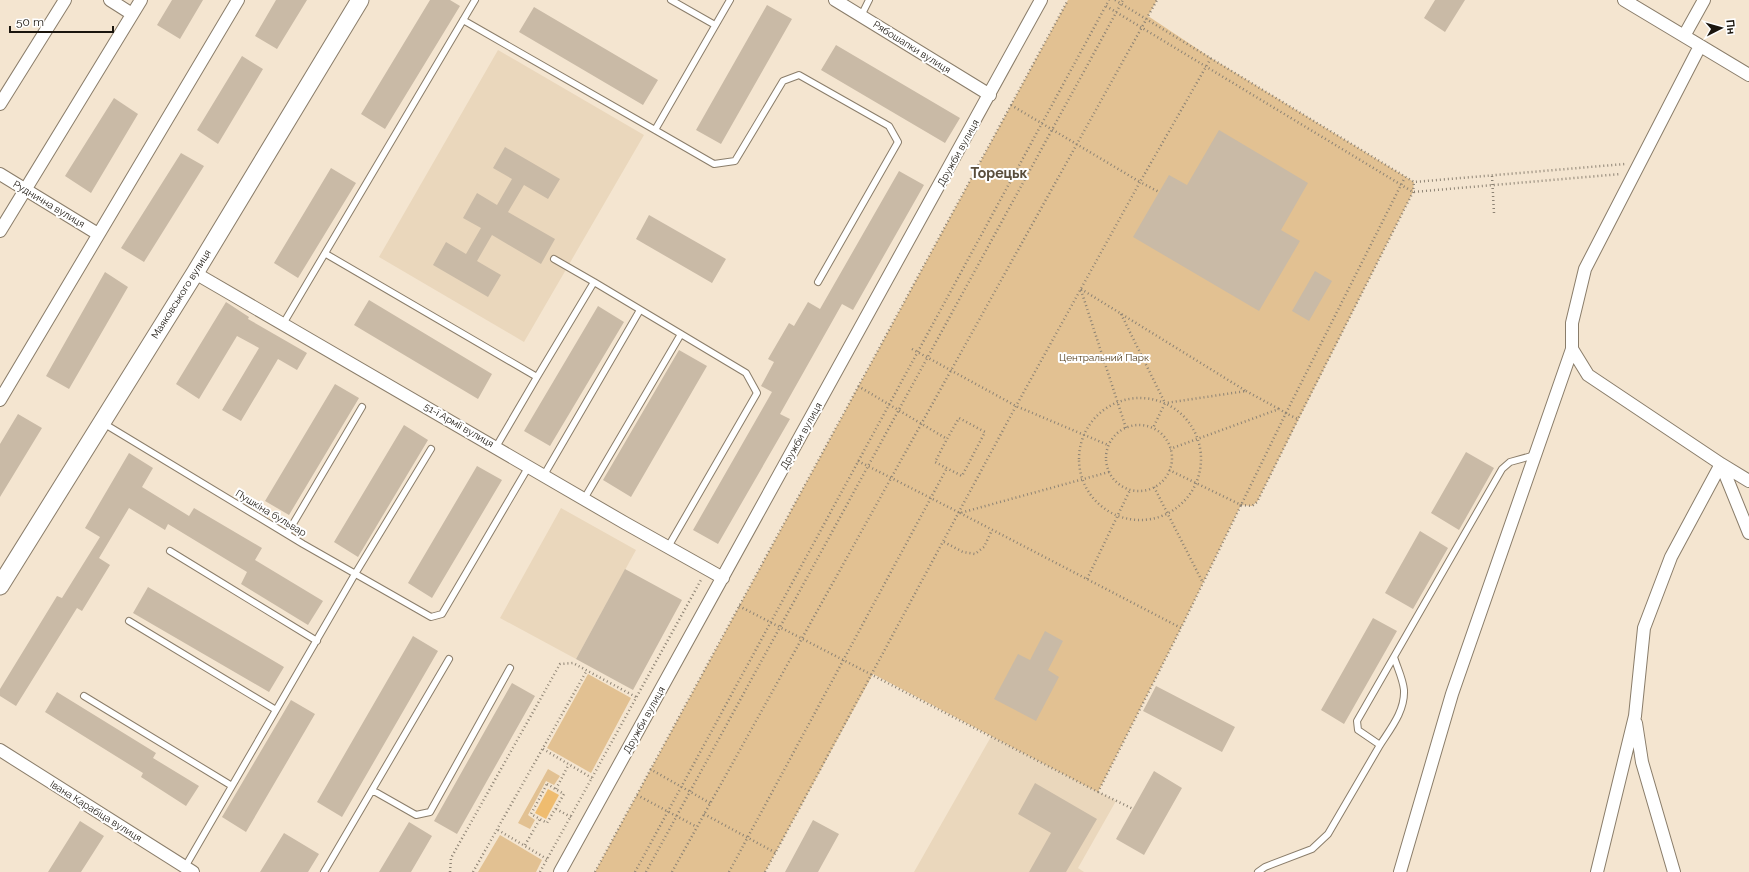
<svg xmlns="http://www.w3.org/2000/svg" width="1749" height="872" viewBox="0 0 1749 872" font-family="Raleway,sans-serif">
  <rect width="100%" height="100%" fill="#f4e5d0"/>
  <path fill="#ead7bc" d="M 498,50 L 644,135 L 524,342 L 379,257 Z
    M 561,508 L 636,550 L 576,659 L 500,618 Z
    M 992,735 L 1116,801 L 1078,868 L 1084,872 L 914,872 Z"/>
  <path fill="#e2c192" d="M 1068,0 L 1157,0 L 1148,16 L 1211,58 L 1414,182 L 1413,192 L 1257,502 L 1252,506 L 1241,505 L 1181,628 L 1098,792 L 873,674 L 765,872 L 595,872 Z
    M 588,674 L 631,698 L 591,773 L 547,748 Z
    M 548,769 L 560,776 L 554,785 L 546,781 L 528,815 L 535,820 L 530,829 L 518,823 Z
    M 500,835 L 542,860 L 536,872 L 478,872 Z"/>
  <path fill="#efbc6f" d="M 548,789 L 559,795 L 546,819 L 535,813 Z"/>
  <path fill="#c9baa6" d="M 172,0 L 203,0 L 180,39 L 157,25 Z
    M 276,0 L 307,0 L 277,49 L 255,36 Z
    M 430,0 L 450,0 L 460,6 L 385,129 L 361,114 Z
    M 1435,0 L 1465,0 L 1445,32 L 1424,18 Z
    M 767,5 L 792,19 L 721,144 L 696,130 Z
    M 534,7 L 658,80 L 643,105 L 519,32 Z
    M 836,45 L 960,118 L 945,143 L 821,70 Z
    M 242,56 L 263,69 L 218,144 L 197,130 Z
    M 114,98 L 138,114 L 91,193 L 65,176 Z
    M 1219,130 L 1308,183 L 1281,230 L 1300,241 L 1259,311 L 1133,237 L 1169,175 L 1187,185 Z
    M 505,147 L 560,179 L 548,199 L 524,185 L 508,212 L 555,239 L 541,264 L 492,235 L 477,261 L 501,275 L 488,297 L 433,265 L 446,242 L 466,254 L 481,228 L 463,218 L 477,193 L 497,205 L 512,179 L 493,168 Z
    M 181,153 L 204,166 L 144,262 L 121,248 Z
    M 331,168 L 356,183 L 298,278 L 274,263 Z
    M 899,171 L 924,185 L 853,310 L 842,304 L 780,414 L 790,419 L 718,544 L 693,530 L 772,392 L 761,386 L 774,362 L 768,359 L 789,323 L 794,326 L 808,302 L 820,309 Z
    M 649,215 L 726,259 L 712,283 L 636,239 Z
    M 1315,271 L 1332,281 L 1309,321 L 1292,311 Z
    M 105,272 L 128,287 L 69,389 L 46,376 Z
    M 369,300 L 492,374 L 478,399 L 354,325 Z
    M 226,302 L 249,317 L 248,319 L 307,353 L 297,370 L 278,359 L 241,421 L 222,410 L 259,348 L 237,336 L 199,399 L 176,384 Z
    M 598,306 L 624,322 L 550,446 L 524,431 Z
    M 679,350 L 707,366 L 631,497 L 603,480 Z
    M 335,384 L 359,398 L 289,515 L 265,501 Z
    M 18,414 L 42,428 L 0,497 L 0,444 Z
    M 404,425 L 428,440 L 358,557 L 334,542 Z
    M 1466,452 L 1494,468 L 1459,530 L 1431,513 Z
    M 129,453 L 153,468 L 142,487 L 189,516 L 194,508 L 262,548 L 255,560 L 323,601 L 308,625 L 241,584 L 247,572 L 168,524 L 165,530 L 129,508 L 99,558 L 110,565 L 82,611 L 77,608 L 16,706 L 0,696 L 0,689 L 57,596 L 62,598 L 100,537 L 85,528 Z
    M 477,466 L 502,480 L 432,598 L 408,583 Z
    M 1420,531 L 1448,548 L 1413,609 L 1385,593 Z
    M 625,569 L 682,600 L 633,690 L 576,659 Z
    M 148,587 L 284,667 L 269,692 L 133,613 Z
    M 1373,618 L 1397,631 L 1344,724 L 1321,710 Z
    M 1045,631 L 1063,641 L 1048,670 L 1059,677 L 1036,721 L 994,699 L 1018,654 L 1030,660 Z
    M 413,636 L 438,651 L 342,817 L 317,802 Z
    M 512,683 L 535,696 L 457,834 L 434,821 Z
    M 1156,686 L 1235,727 L 1222,752 L 1143,711 Z
    M 57,692 L 156,753 L 153,758 L 199,786 L 186,806 L 141,777 L 143,773 L 45,712 Z
    M 291,700 L 315,714 L 246,832 L 222,817 Z
    M 1154,771 L 1182,788 L 1144,855 L 1116,839 Z
    M 1035,783 L 1097,819 L 1066,872 L 1029,872 L 1051,833 L 1018,814 Z
    M 813,820 L 839,834 L 818,872 L 785,872 Z
    M 80,821 L 104,836 L 81,872 L 48,872 Z
    M 409,822 L 432,836 L 411,872 L 379,872 Z
    M 284,833 L 319,854 L 308,872 L 260,872 Z"/>
  <g fill="none" stroke-linecap="round" stroke-linejoin="round">
    <g stroke="#8a7d6a" stroke-width="8">
      <path id="service" d="M 671,0 L 715,25
        M 861,16 L 869,0
        M 463,20 L 655,130 L 730,0
        M 655,130 L 714,164 L 735,161 L 783,81 L 799,75 L 889,126 L 898,142 L 818,282
        M 326,254 L 537,377 L 594,282 L 554,259
        M 594,282 L 746,373 L 757,393 L 668,547
        M 285,325 L 283,324 L 475,0
        M 103,423 L 303,544 L 431,617 L 442,614 L 529,466
        M 496,447 L 537,377
        M 544,475 L 640,310
        M 584,499 L 681,334
        M 287,534 L 362,407
        M 170,551 L 317,641
        M 129,621 L 276,710 L 275,712
        M 1394,657 C 1397,667 1403,679 1404,690 C 1405,711 1391,728 1380,745 L 1358,730 L 1357,721 L 1502,469 L 1510,462 L 1535,455
        M 84,696 L 232,786 L 233,784
        M 372,790 L 416,815 L 430,812 L 510,668
        M 185,867 L 355,574 L 431,449
        M 324,872 L 449,659
        M 1258,872 L 1265,867 L 1312,849 L 1328,834 L 1380,745"/>
    </g>
    <g stroke="#8a7d6a" stroke-width="14">
      <path id="minor" d="M 110,0 L 132,14
        M 835,0 L 990,95
        M 1624,0 L 1749,75
        M 1684,36 L 1704,0
        M 1700,46 L 1585,269 L 1572,323 L 1572,349 L 1588,375 L 1721,464 L 1749,481
        M 0,104 L 65,0
        M 0,174 L 98,234
        M 0,231 L 141,0
        M 195,273 L 625,523 L 723,578
        M 0,400 L 238,0
        M 1721,464 L 1749,533
        M 1636,723 L 1642,762 L 1674,872
        M 0,750 L 193,872
        M 560,872 L 1041,0
        M 1400,872 L 1452,694 L 1572,349
        M 1597,872 L 1635,716 L 1644,628 L 1671,557 L 1721,464"/>
    </g>
    <g stroke="#8a7d6a" stroke-width="19">
      <path id="secondary" d="M 0,586 L 195,273 L 360,0"/>
    </g>
    <path stroke="#8d8374" stroke-width="2.5" stroke-dasharray="1 3" stroke-linecap="butt" d="M 1115,0 L 1414,182 L 1625,164
      M 1106,6 L 1413,192 L 1621,174
      M 1011,105 L 1140,182 L 1211,58
      M 1492,176 L 1494,213
      M 1081,289 L 1246,391 L 1166,403
      M 1081,290 L 1126,428
      M 1121,314 L 1165,403 L 1153,428
      M 912,349 L 1016,406 L 1108,445
      M 858,386 L 947,439 L 959,418 L 985,432 L 962,476 L 935,462 L 947,439
      M 1246,391 L 1279,409
      M1079 459a61 61 0 1 1 122 0a61 61 0 1 1-122 0Z
      M 1285,413 L 1298,419 L 1413,192 L 1414,182
      M 1286,413 L 1405,177
      M1106 458a33 33 0 1 1 66 0a33 33 0 1 1-66 0Z
      M 858,461 L 960,513 L 1109,472
      M 1169,470 L 1241,505 L 1240,506
      M 1154,487 L 1203,583
      M 1241,505 L 1252,506 L 1257,502 L 1298,419
      M 960,513 L 1181,628 L 1286,413 L 1279,409 L 1170,449
      M 944,542 L 963,552 L 975,554 L 984,547 L 992,530
      M 1087,579 L 1130,490
      M 739,606 L 1098,792 L 1181,628
      M 543,749 L 592,778
      M 650,769 L 710,803
      M 547,784 L 564,794 L 547,823 L 531,814 Z
      M 556,789 L 569,764
      M 1098,792 L 1133,809
      M 637,795 L 697,827
      M 556,809 L 571,817
      M 704,814 L 776,853
      M 498,830 L 547,859
      M 525,845 L 540,819
      M 450,872 L 451,858 L 560,664 L 573,663 L 636,697
      M 473,872 L 587,670
      M 540,872 L 701,580
      M 595,872 L 1068,0
      M 635,872 L 1109,0
      M 646,872 L 1123,0
      M 672,872 L 1157,0
      M 729,872 L 947,468
      M 765,872 L 1016,406 L 1140,182 L 1159,192"/>
    <use href="#service" stroke="#fff" stroke-width="6"/>
    <use href="#minor" stroke="#fff" stroke-width="12"/>
    <use href="#secondary" stroke="#fff" stroke-width="17"/>
  </g>
  <g text-anchor="middle" dominant-baseline="central" stroke-width="4" stroke-linejoin="round" paint-order="stroke">
    <g font-size="10" fill="#1a150e" stroke="#fff">
      <text transform="translate(912 47) rotate(32)">Рябошапки вулиця</text>
      <text transform="translate(958 153) rotate(-61)">Дружби вулиця</text>
      <text transform="translate(49 204) rotate(31)">Руднична вулиця</text>
      <text transform="translate(181 294) rotate(-58)">Маяковського вулиця</text>
      <text transform="translate(459 425) rotate(30)">51-ї Армії вулиця</text>
      <text transform="translate(801 436) rotate(-61)">Дружби вулиця</text>
      <text transform="translate(271 513) rotate(31)">Пушкіна бульвар</text>
      <text transform="translate(644 720) rotate(-61)">Дружби вулиця</text>
      <text transform="translate(96 811) rotate(32)">Івана Карабіца вулиця</text>
    </g>
    <g font-size="10" fill="#523d1c" stroke="#fff">
      <text x="1104" y="357">Центральний Парк</text>
    </g>
    <g font-size="14" font-weight="bold" fill="#594d3b" stroke="#fff">
      <text x="999" y="173">Торецьк</text>
    </g>
  </g>
  <g transform="translate(1721 28) rotate(84)" stroke="#ffffff" stroke-width="3" paint-order="stroke">
  <path d="M0-3L7 15L0 10L-7 15Z" fill="#1a150e"/>
  <text y="-6" font-size="11" font-weight="bold" text-anchor="middle" fill="#1a150e">Пн</text>
  </g>
  <path d="M10 26v6h103v-6" fill="none" stroke="#1a150e" stroke-width="2"/>
  <text x="16" y="26" font-size="12" fill="#1a150e" stroke="#ffffff" stroke-width="3" paint-order="stroke">50 m</text>
</svg>
